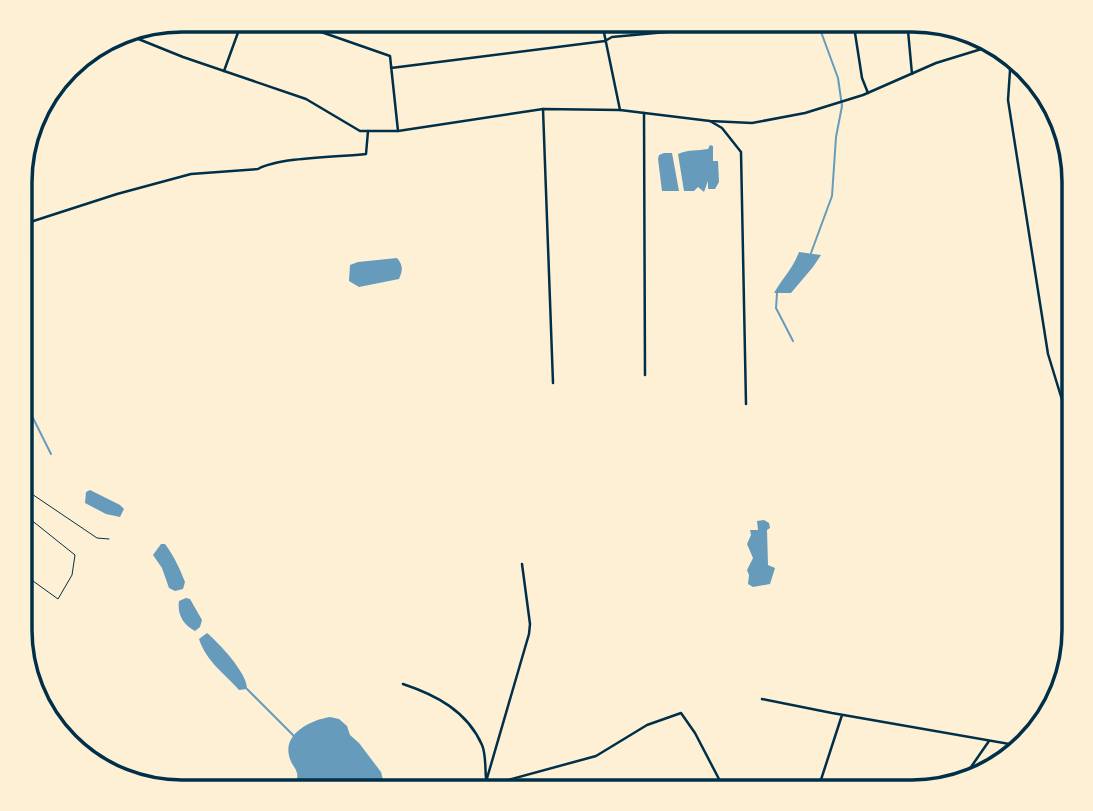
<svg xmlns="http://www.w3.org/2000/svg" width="1093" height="811" viewBox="0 0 1093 811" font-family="'DM Sans',sans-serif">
  <rect width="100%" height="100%" fill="#fdf0d5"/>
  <path fill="#669bbc" d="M 710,145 L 713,146 L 713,161 L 718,161 L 719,182 L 715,189 L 708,189 L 708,181 L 704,192 L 698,187 L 694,191 L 684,191 L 678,154 C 689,149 697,151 708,149 Z
    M 664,153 L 672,153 L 679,191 L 662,191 L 658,159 L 659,155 Z
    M 799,252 L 821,255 L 813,267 L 791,293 L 774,293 C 784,276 792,270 799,252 Z
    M 397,258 C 403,265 403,270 399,279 L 359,287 L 349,281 L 350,265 L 358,262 Z
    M 90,490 L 120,505 L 124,509 L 120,517 L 106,514 L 85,503 L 86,492 Z
    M 764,520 L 769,523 L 770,528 L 767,530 L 768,565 L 775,568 L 770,584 L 753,587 L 748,584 L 749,575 L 747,570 L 753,558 L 747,544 L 751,535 L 750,530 L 758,530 L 757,521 Z
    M 161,544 L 165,544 C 174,556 180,569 185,582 L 183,589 L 175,591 L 169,588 L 162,568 L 153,555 Z
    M 186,598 L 190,599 L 202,620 L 200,627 L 195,631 C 183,625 177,614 179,601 Z
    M 207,633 C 219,643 248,674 247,689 L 239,690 C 224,673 206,661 199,639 Z
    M 330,717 L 339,719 L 347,726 L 350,735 L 359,743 L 381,772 L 386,792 L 288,791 C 290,788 296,783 297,779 C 299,770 292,766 290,759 C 281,734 311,720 330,717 Z"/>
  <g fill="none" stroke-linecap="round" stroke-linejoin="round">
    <path stroke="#669bbc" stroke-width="2" d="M 811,253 L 832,196 L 836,137 L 842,106 L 838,78 L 817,21
      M 777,293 L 776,308 L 793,341
      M 20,346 L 26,352 L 22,391 L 27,404
      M 28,408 L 51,454
      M 247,689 L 294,736"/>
    <path stroke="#003049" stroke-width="1" d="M 20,486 L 97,538 L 109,539
      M 20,567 L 33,581 L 58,599 L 72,575 L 75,555 L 20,511"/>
    <path stroke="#003049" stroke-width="2.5" d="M 853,20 L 862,78 L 868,93
      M 907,20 L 912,74
      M 602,23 L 620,110
      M 304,26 L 390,56 L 398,131
      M 391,68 L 605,41 L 612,37 L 765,23
      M 224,71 L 240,27
      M 543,109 L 553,383
      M 644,113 L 645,375
      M 710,121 L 722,128 L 741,152 L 746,404
      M 21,225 L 117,194 L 191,174 L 258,169 C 280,157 339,157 366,154 L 368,131
      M 403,684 C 436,695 467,711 482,745 C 486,754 485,768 486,778
      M 762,699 L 832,713 L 1021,746
      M 55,727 L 100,762
      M 962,780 L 989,741
      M 483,792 L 529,634 L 530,624 L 522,564
      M 487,792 L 497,783 L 596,756 L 647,725 L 681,713 L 695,733 L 720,781 L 778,792
      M 817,792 L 842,715"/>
    <path stroke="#003049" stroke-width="2.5" d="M 121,32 L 183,57 L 306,99 L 360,131 L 398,131 L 543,109 L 620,110 L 710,121 L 752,123 L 805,113 L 863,95 L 936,63 L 988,47
      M 1011,56 L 1008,100 L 1048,354 L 1074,439"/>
  </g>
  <path d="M0 0H1093V811H0ZM182 32H912A150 150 0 0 1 1062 182V630A150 150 0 0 1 912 780H182A150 150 0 0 1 32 630V182A150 150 0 0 1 182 32Z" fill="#fdf0d5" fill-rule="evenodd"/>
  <path fill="none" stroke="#003049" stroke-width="3.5" d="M182 32H912A150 150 0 0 1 1062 182V630A150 150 0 0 1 912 780H182A150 150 0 0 1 32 630V182A150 150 0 0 1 182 32Z"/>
</svg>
